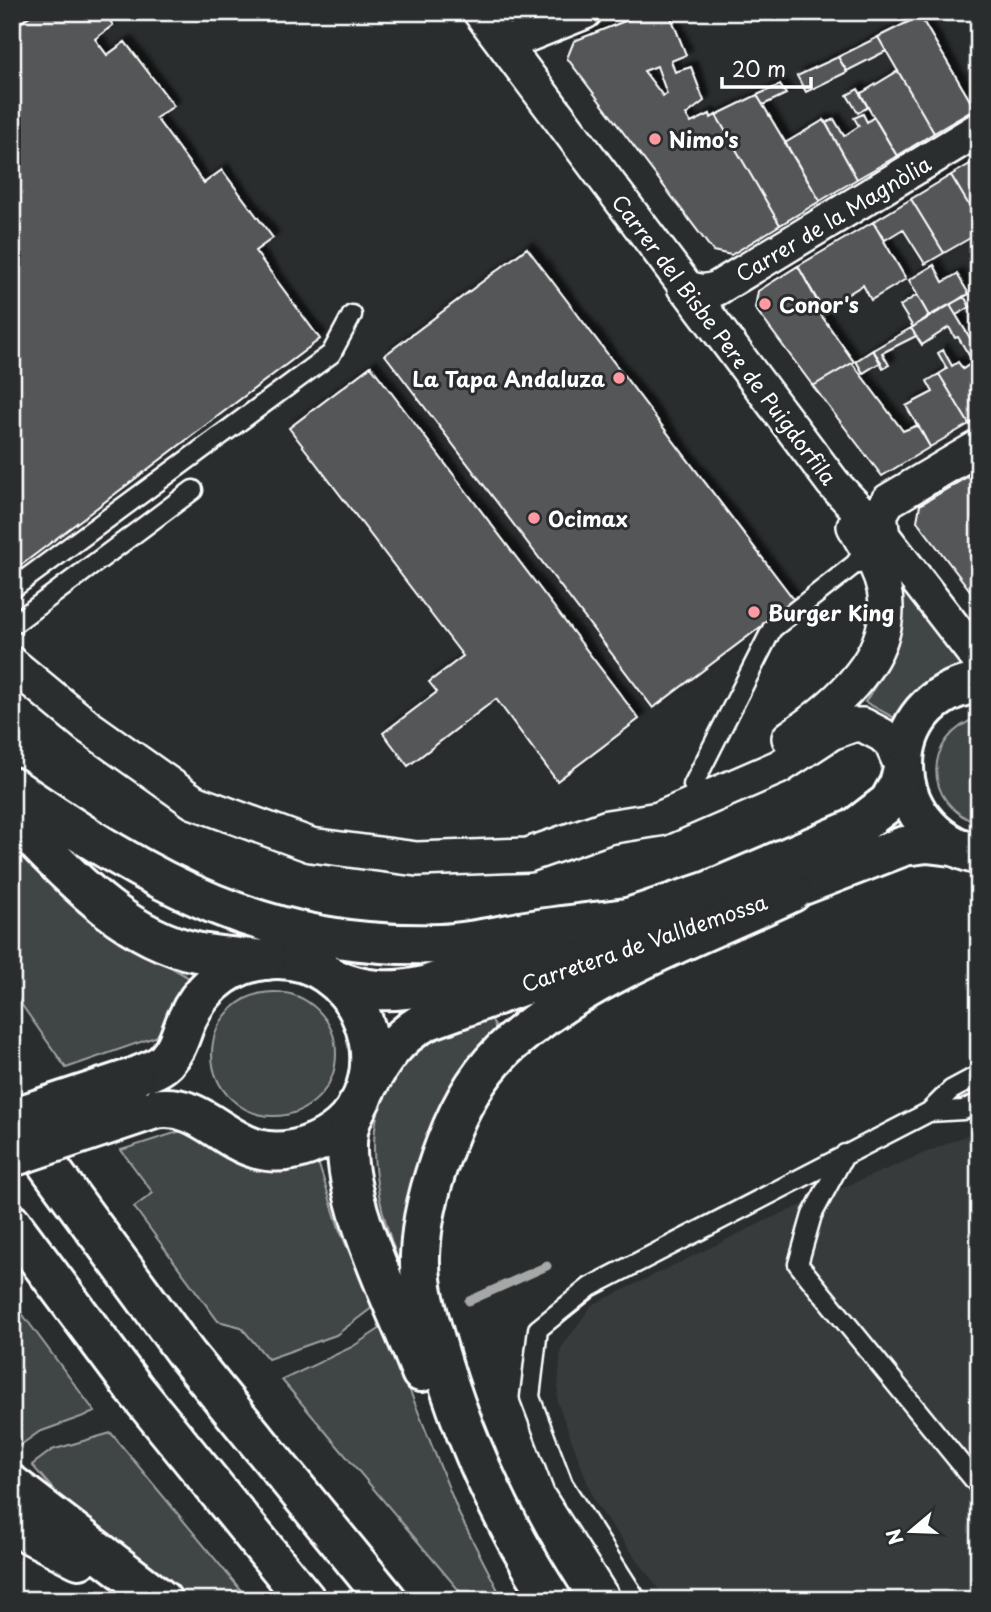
<svg xmlns="http://www.w3.org/2000/svg" width="991" height="1612" viewBox="0 0 991 1612" font-family="'Playpen Sans',sans-serif">
  <defs>
    <filter id="shadow"><feDropShadow dx="6" dy="-6" stdDeviation="2" flood-color="#0009"/></filter>
  </defs>
  <rect width="100%" height="100%" fill="#2a2d2e"/>
  <filter id="ink" filterUnits="userSpaceOnUse"><feTurbulence type="fractalNoise" baseFrequency=".0143" numOctaves="2"/><feDisplacementMap in="SourceGraphic" scale="14" xChannelSelector="R" yChannelSelector="G"/><feConvolveMatrix kernelMatrix="1 2 1 2 8 2 1 2 1" color-interpolation-filters="sRGB"/></filter>
  <g filter="url(#ink)">
    <path fill="#373a3b" d="M 979,1130 L 979,1600 L 667,1600 L 595,1503 L 557,1401 L 561,1348 L 592,1305 L 769,1219 Z"/>
    <path fill="#414445" stroke="#a0a2a2" stroke-width="2" d="M 900,583 L 963,667 L 898,720 L 865,702 L 883,674 L 895,644 Z
      M 979,717 L 979,824 C 922,804 922,737 979,717 Z
      M 12,838 L 104,928 L 189,978 L 158,1036 L 66,1068 L 12,991 Z
      M212 1054a62 62 0 1 1 124 0a62 62 0 1 1-124 0Z
      M 490,1016 L 496,1028 C 427,1103 424,1159 405,1254 L 397,1257 C 370,1184 352,1089 430,1040 C 448,1029 471,1024 490,1016 Z
      M 184,1130 L 213,1148 L 317,1159 L 340,1231 L 373,1307 L 336,1335 L 268,1359 L 241,1327 L 218,1321 L 134,1207 L 153,1193 L 121,1150 Z
      M 12,1300 L 95,1412 L 39,1432 L 15,1449 L 12,1448 Z
      M 384,1326 L 460,1516 L 503,1600 L 467,1600 L 282,1380 L 352,1347 Z
      M 111,1433 L 249,1600 L 187,1600 L 71,1510 L 32,1465 L 52,1450 Z"/>
    <g fill="none" stroke-linecap="round" stroke-linejoin="round">
      <path stroke="#a6a7a7" stroke-width="9" d="M 469,1301 L 547,1266"/>
    </g>
    <path fill="#555758" stroke="#fff" stroke-width="2" fill-rule="evenodd" filter="url(#shadow)" d="M 35,12 L 103,12 L 113,25 L 95,39 L 107,55 L 125,42 L 174,106 L 156,118 L 204,183 L 222,170 L 273,238 L 255,251 L 320,339 L 12,572 L 12,29 Z
      M 648,12 L 669,12 L 686,55 L 671,61 L 675,72 L 691,67 L 704,101 L 686,115 L 691,123 L 710,114 L 711,118 L 716,115 L 780,225 L 731,255 L 713,251 L 567,58 L 574,41 ZM 657,66 L 667,94 L 663,96 L 644,71 Z
      M 920,16 L 975,109 L 934,133 L 878,37 Z
      M 878,37 L 886,51 L 847,71 L 838,57 Z
      M 838,57 L 847,72 L 806,92 L 797,76 Z
      M 898,71 L 934,133 L 897,156 L 860,94 Z
      M 780,85 L 786,94 L 763,105 L 757,95 Z
      M 858,89 L 868,107 L 858,113 L 847,95 Z
      M 757,95 L 820,201 L 780,225 L 716,115 Z
      M 863,114 L 867,122 L 874,117 L 897,156 L 857,179 L 826,123 L 834,119 L 844,136 L 859,126 L 854,118 Z
      M 824,120 L 857,179 L 820,201 L 785,143 Z
      M 979,159 L 979,216 L 976,217 L 951,175 Z
      M 951,175 L 979,222 L 979,233 L 944,253 L 911,199 Z
      M 911,199 L 944,253 L 925,264 L 903,229 L 885,240 L 873,222 Z
      M 873,222 L 906,279 L 871,300 L 863,285 L 822,310 L 798,266 Z
      M 527,248 L 795,601 L 653,708 L 385,355 Z
      M 934,265 L 943,282 L 957,274 L 969,294 L 929,316 L 909,280 Z
      M 798,266 L 820,305 L 816,308 L 854,362 L 813,386 L 755,308 L 758,291 Z
      M 917,295 L 929,316 L 913,327 L 900,306 Z
      M 964,296 L 970,307 L 956,315 L 950,305 Z
      M 950,305 L 979,353 L 979,418 L 969,424 L 939,374 L 947,369 L 938,353 L 943,350 L 952,366 L 958,362 L 963,369 L 973,362 L 958,337 L 955,338 L 949,327 L 922,345 L 911,328 Z
      M 911,328 L 916,336 L 882,353 L 889,365 L 883,368 L 873,350 Z
      M 873,350 L 881,362 L 863,373 L 856,361 Z
      M 852,363 L 903,431 L 918,425 L 930,447 L 882,476 L 813,386 Z
      M 371,366 L 639,719 L 557,781 L 496,699 L 408,766 L 383,733 L 437,692 L 429,682 L 463,656 L 289,428 Z
      M 939,374 L 969,424 L 930,447 L 906,406 L 933,392 L 927,381 Z
      M 979,470 L 979,520 L 975,522 L 979,529 L 979,602 L 917,521 L 920,505 Z"/>
    <g fill="none" stroke-linecap="round" stroke-linejoin="round">
      <g stroke="#fff" stroke-width="23">
        <path id="service" d="M 12,589 L 331,354 L 352,315
          M 12,625 L 193,490
          M 693,785 L 772,629 L 855,564 L 860,557 L 860,542
          M 929,1112 L 963,1110 L 979,1103
          M 845,1154 L 812,1215 L 798,1264 L 979,1486
          M 637,1600 L 563,1484 L 530,1397 L 538,1329 L 590,1287 L 929,1112 L 951,1090 L 979,1075"/>
      </g>
      <g stroke="#fff" stroke-width="38">
        <path id="minor" d="M 480,12 L 833,483 L 883,536 L 979,660
          M 505,44 L 585,12
          M 684,287 L 702,292 L 716,289 L 979,129
          M 883,536 L 880,515 L 888,501 L 979,447
          M 12,664 L 87,726 L 194,802 L 311,845 L 417,859 L 528,855 L 608,827 L 659,819 L 779,767 L 831,733 L 853,725 L 863,725 L 882,735 L 891,743 L 903,770
          M 789,738 C 837,705 898,654 884,589 C 879,565 865,547 854,526"/>
      </g>
      <g stroke="#fff" stroke-width="44">
        <path id="secondary" d="M 979,683 C 879,697 879,830 979,855"/>
      </g>
      <g stroke="#fff" stroke-width="44">
        <path id="primary" d="M 761,901 L 904,846 L 927,843 L 952,846
          M 334,979 C 364,992 391,993 424,986 L 709,891 L 854,829 L 889,802 L 899,784 L 903,770
          M 133,1078 C 144,1073 157,1070 166,1061 C 178,1048 180,1035 187,1019 C 199,992 223,969 253,962 C 370,935 419,1107 307,1146 C 233,1172 214,1099 155,1109
          M 365,1090 C 381,1061 396,1037 426,1021 L 671,931"/>
      </g>
      <g stroke="#fff" stroke-width="44">
        <path id="motorway" d="M 12,787 C 150,882 267,950 441,944 C 467,943 494,937 520,932 C 558,926 597,922 635,917
          M 12,817 C 65,870 120,936 196,952 C 219,957 243,958 266,960
          M 357,1106 C 354,1114 349,1123 348,1132 C 338,1196 398,1310 421,1372
          M 17,1123 L 187,1355 L 387,1600
          M 12,1224 L 134,1388 L 306,1600
          M 12,1485 L 162,1600
          M 12,1525 L 79,1559
          M 552,1600 C 501,1520 460,1431 435,1339 C 427,1312 419,1285 420,1256 C 421,1217 432,1179 446,1143 C 460,1105 481,1069 512,1042 C 590,973 699,936 792,892"/>
      </g>
      <use href="#service" stroke="#2a2d2e" stroke-width="18"/>
      <use href="#minor" stroke="#2a2d2e" stroke-width="33"/>
      <use href="#secondary" stroke="#2a2d2e" stroke-width="38"/>
      <use href="#primary" stroke="#2a2d2e" stroke-width="38"/>
      <use href="#motorway" stroke="#2a2d2e" stroke-width="38"/>
      <g stroke="#fff" stroke-width="44" stroke-linecap="butt">
        <path id="primary-bridge" d="M 12,1118 L 133,1078
          M 12,1157 L 155,1109"/>
      </g>
      <use href="#primary-bridge" stroke="#2a2d2e" stroke-width="38"/>
    </g>
  </g>
  <g fill="#ff9aa2" stroke="#2a2d2e" stroke-width="2.5">
    <circle cx="655" cy="139" r="7"/>
    <circle cx="765" cy="304" r="7"/>
    <circle cx="619" cy="378" r="7"/>
    <circle cx="534" cy="518" r="7"/>
    <circle cx="754" cy="612" r="7"/>
  </g>
  <g text-anchor="middle" dominant-baseline="central" stroke-width="6" stroke-linejoin="round" paint-order="stroke">
    <g font-size="21" font-weight="bold" fill="#fff" stroke="#2a2d2e" text-anchor="start">
      <text x="669" y="139">Nimo's</text>
      <text x="779" y="304">Conor's</text>
      <text x="605" y="378" text-anchor="end">La Tapa Andaluza</text>
      <text x="548" y="518">Ocimax</text>
      <text x="768" y="612">Burger King</text>
    </g>
    <g font-size="21" fill="#fff" stroke="#2a2d2e">
      <text transform="translate(833 218) rotate(-31)">Carrer de la Magnòlia</text>
      <text transform="translate(725 339) rotate(53)">Carrer del Bisbe Pere de Puigdorfila</text>
      <text transform="translate(644 942) rotate(-19)">Carretera de Valldemossa</text>
    </g>
  </g>
  <rect width="991" height="1612" fill="none" stroke="#2a2d2e" stroke-width="42"/>
  <rect x="21" y="21" width="949" height="1570" fill="none" stroke="#fff" stroke-width="2.5" filter="url(#ink)"/>
  <g transform="translate(911 1531) rotate(251)" stroke="#2a2d2e" stroke-width="5" paint-order="stroke">
  <path d="M0-5L12 26L0 18L-12 26Z" fill="#ffffff"/>
  <text y="-10" font-size="19" font-weight="bold" text-anchor="middle" fill="#ffffff">N</text>
  </g>
  <path d="M722 77v10h89v-10" fill="none" stroke="#ffffff" stroke-width="3.5"/>
  <text x="732" y="77" font-size="21" fill="#ffffff" stroke="#2a2d2e" stroke-width="5" paint-order="stroke">20 m</text>
</svg>
